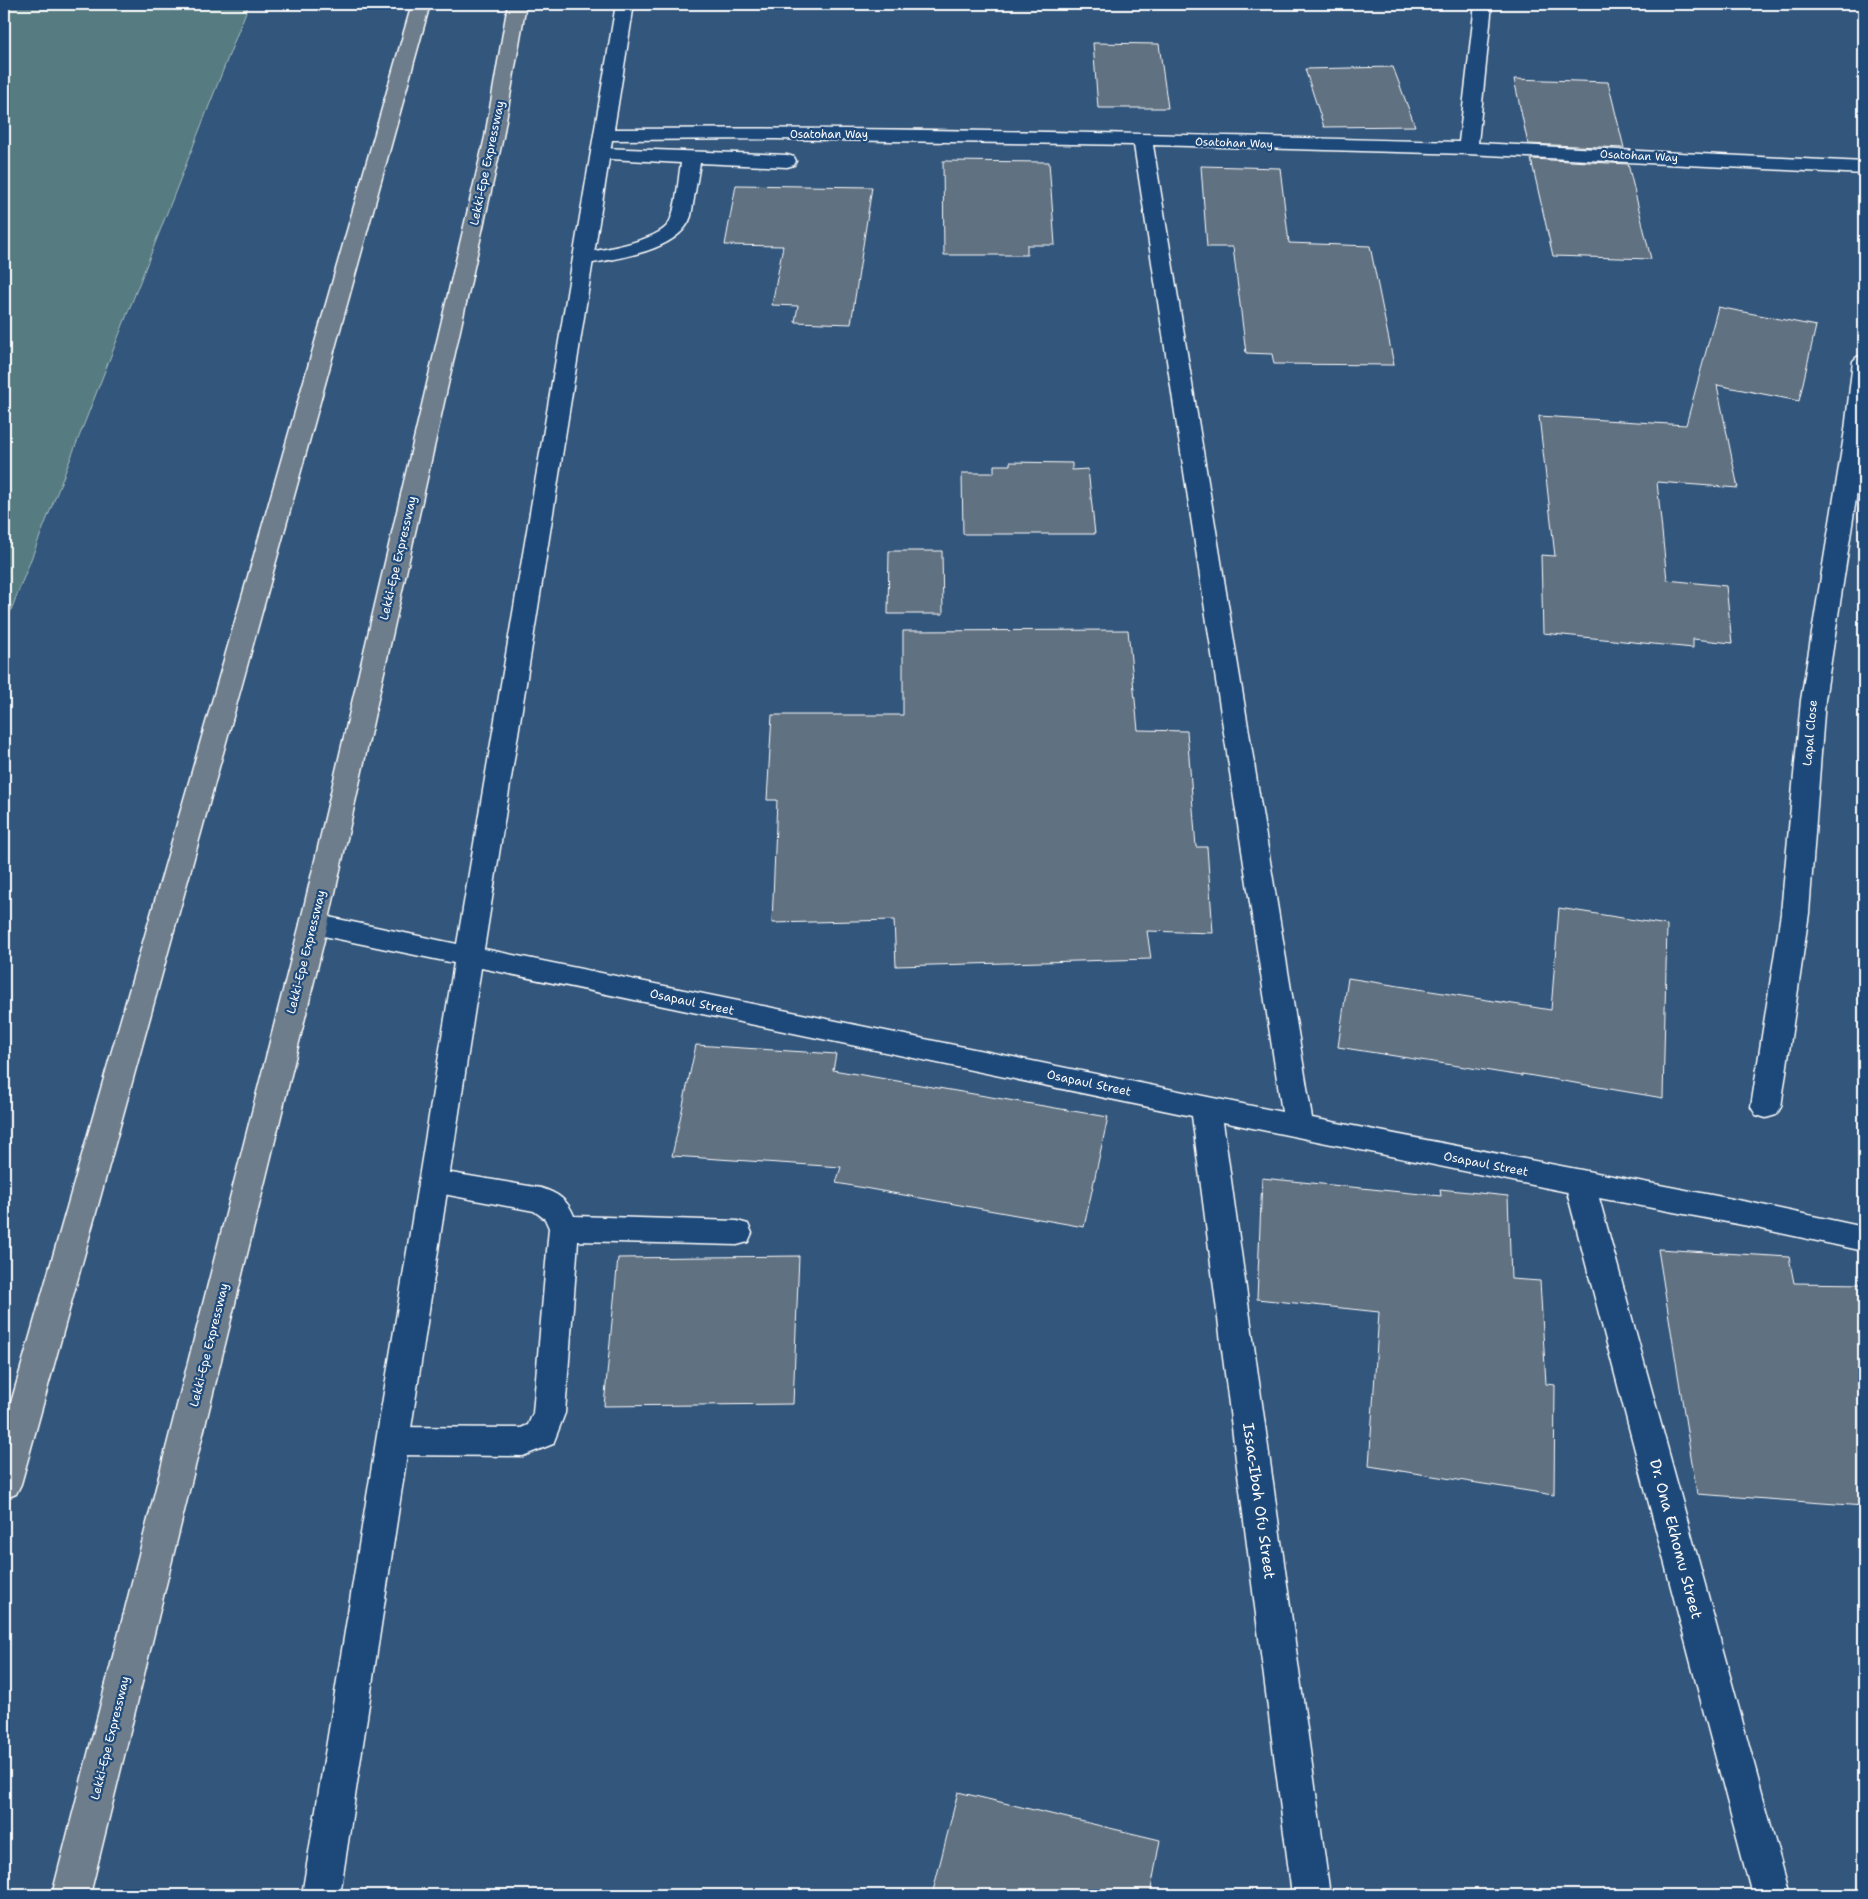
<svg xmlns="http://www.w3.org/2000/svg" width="1868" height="1899" viewBox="0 0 1868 1899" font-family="'Shantell Sans',sans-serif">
  <rect width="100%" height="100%" fill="#33567c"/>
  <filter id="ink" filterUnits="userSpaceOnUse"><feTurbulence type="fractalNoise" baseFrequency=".02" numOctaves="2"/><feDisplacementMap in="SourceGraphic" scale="10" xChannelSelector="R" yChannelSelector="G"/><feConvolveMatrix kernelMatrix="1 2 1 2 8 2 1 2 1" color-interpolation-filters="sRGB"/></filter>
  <g filter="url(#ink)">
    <path fill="#567b81" stroke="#aabdc0" d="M 4,4 L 249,4 L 4,628 Z"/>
    <path fill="#617181" stroke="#fff" d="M 1093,43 L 1159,44 L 1168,108 L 1098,108 Z
      M 1393,67 L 1415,126 L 1324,127 L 1305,69 Z
      M 1514,79 L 1608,82 L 1624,148 L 1528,144 Z
      M 1531,159 L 1628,164 L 1651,259 L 1553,256 Z
      M 943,161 L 1049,162 L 1055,245 L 1027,245 L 1027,255 L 944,255 Z
      M 1201,166 L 1280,168 L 1289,243 L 1370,246 L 1394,365 L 1274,364 L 1272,354 L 1246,353 L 1233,247 L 1207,247 Z
      M 736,185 L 872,187 L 851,324 L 795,322 L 798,306 L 772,305 L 783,246 L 725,245 Z
      M 1718,307 L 1816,326 L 1799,401 L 1717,385 L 1738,488 L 1657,482 L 1667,580 L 1726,586 L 1732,643 L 1693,639 L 1693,648 L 1543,633 L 1541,555 L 1555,556 L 1539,416 L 1686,425 Z
      M 1010,462 L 1072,463 L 1072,470 L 1088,469 L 1095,534 L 963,534 L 962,473 L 994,473 L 994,465 L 1010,465 Z
      M 889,551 L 942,551 L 943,614 L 888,614 Z
      M 1128,630 L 1138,730 L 1187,731 L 1196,847 L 1207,847 L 1213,933 L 1147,931 L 1151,959 L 896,966 L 894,920 L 772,923 L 777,800 L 767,800 L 772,715 L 903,715 L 903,631 Z
      M 1559,908 L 1667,925 L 1663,1098 L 1522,1074 L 1522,1076 L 1338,1047 L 1348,978 L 1551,1010 Z
      M 696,1045 L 836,1054 L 833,1070 L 1108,1117 L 1084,1227 L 836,1183 L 841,1167 L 672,1156 Z
      M 1262,1178 L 1441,1196 L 1440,1189 L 1508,1196 L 1511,1279 L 1540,1281 L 1546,1384 L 1555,1385 L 1554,1495 L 1369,1466 L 1379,1312 L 1257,1299 Z
      M 1658,1249 L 1789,1257 L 1794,1283 L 1864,1284 L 1864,1506 L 1697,1494 Z
      M 799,1256 L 793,1404 L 604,1406 L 618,1258 Z
      M 958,1792 L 1160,1840 L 1150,1895 L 932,1895 Z"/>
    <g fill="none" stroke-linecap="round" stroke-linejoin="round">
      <g stroke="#fff" stroke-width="3">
        <path id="service" d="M 600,148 L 787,155 L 794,157 L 796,161 L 794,165 L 787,167 L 700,163 L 691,216 C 680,252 615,258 583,265 L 576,263 L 573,259 L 576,255 C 597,250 658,242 669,223 C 677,208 678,180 681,163 L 593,158 L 591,154 L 593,150 Z
          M 433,1170 L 541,1188 C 557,1193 568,1200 574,1216 L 737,1221 L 748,1224 L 752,1233 L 748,1242 L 737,1245 L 578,1241 L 565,1413 L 553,1444 L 523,1456 L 393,1455 L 381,1451 L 377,1441 L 381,1431 L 393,1427 L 521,1428 L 528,1425 L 533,1413 L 549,1228 L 545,1219 L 534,1211 L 422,1190 L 418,1182 L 422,1174 Z"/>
      </g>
      <g stroke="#fff" stroke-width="3">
        <path id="minor" d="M 616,4 L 634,4 L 614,129 C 896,126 1177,135 1459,142 L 1475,4 L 1492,4 L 1478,143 L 1864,162 L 1864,174 L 1468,154 L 1153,145 L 1312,1118 L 1748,1202 L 1864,1227 L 1864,1251 L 1748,1226 L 1599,1198 L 1790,1895 L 1752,1895 L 1567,1192 L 1223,1122 L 1330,1895 L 1292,1895 L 1192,1116 L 481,968 L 340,1895 L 302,1895 L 454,963 L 314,934 L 304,931 L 300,924 L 304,917 L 314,914 L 457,944 ZM 774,139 L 1134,145 L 1282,1112 L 484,949 L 612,140 Z
          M 1864,355 L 1864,447 L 1825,700 L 1809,913 L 1781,1107 L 1776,1115 L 1766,1118 L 1756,1115 L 1751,1107 L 1781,913 L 1801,700 L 1845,430 L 1853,361 L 1857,357 Z"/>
      </g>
      <g stroke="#fff" stroke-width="3">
        <path id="trunk" d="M 412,4 L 430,4 L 21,1484 L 16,1494 L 4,1499 L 4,1427 Z
          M 508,4 L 526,4 L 503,137 L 328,924 L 90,1895 L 52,1895 L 300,924 L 485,137 Z"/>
      </g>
      <use href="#service" fill="#1f4a7a" fill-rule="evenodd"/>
      <use href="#minor" fill="#1f4a7a" fill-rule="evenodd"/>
      <use href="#trunk" fill="#6d7d8c" fill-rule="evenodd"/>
    </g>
  </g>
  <g text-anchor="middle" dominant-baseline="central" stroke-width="4.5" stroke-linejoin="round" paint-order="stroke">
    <g font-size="11" fill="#fff" stroke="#1f4a7a">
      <text x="829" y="134">Osatohan Way</text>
      <text transform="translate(1234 143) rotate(2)">Osatohan Way</text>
      <text transform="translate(1639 156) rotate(3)">Osatohan Way</text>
    </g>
    <g font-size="12" fill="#fff" stroke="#1f4a7a">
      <text transform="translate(487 163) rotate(-78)">Lekki-Epe Expressway</text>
      <text transform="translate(398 558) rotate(-77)">Lekki-Epe Expressway</text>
      <text transform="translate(1810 733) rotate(-85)">Lapal Close</text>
      <text transform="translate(306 952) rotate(-76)">Lekki-Epe Expressway</text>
      <text transform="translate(692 1002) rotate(12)">Osapaul Street</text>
      <text transform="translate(1089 1083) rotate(12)">Osapaul Street</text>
      <text transform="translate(1486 1164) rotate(11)">Osapaul Street</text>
      <text transform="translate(209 1345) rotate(-76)">Lekki-Epe Expressway</text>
      <text transform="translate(110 1738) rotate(-76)">Lekki-Epe Expressway</text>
    </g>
    <g font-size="15" fill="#fff" stroke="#1f4a7a">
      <text transform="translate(1259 1501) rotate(82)">Issac-Iboh Ofu Street</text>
      <text transform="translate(1676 1539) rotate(75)">Dr. Ona Ekhomu Street</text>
    </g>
  </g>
  <rect width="1868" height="1899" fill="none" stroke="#1f4a7a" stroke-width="20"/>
  <rect x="10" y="10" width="1848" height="1879" fill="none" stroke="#fff" stroke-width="2" filter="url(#ink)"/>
</svg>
